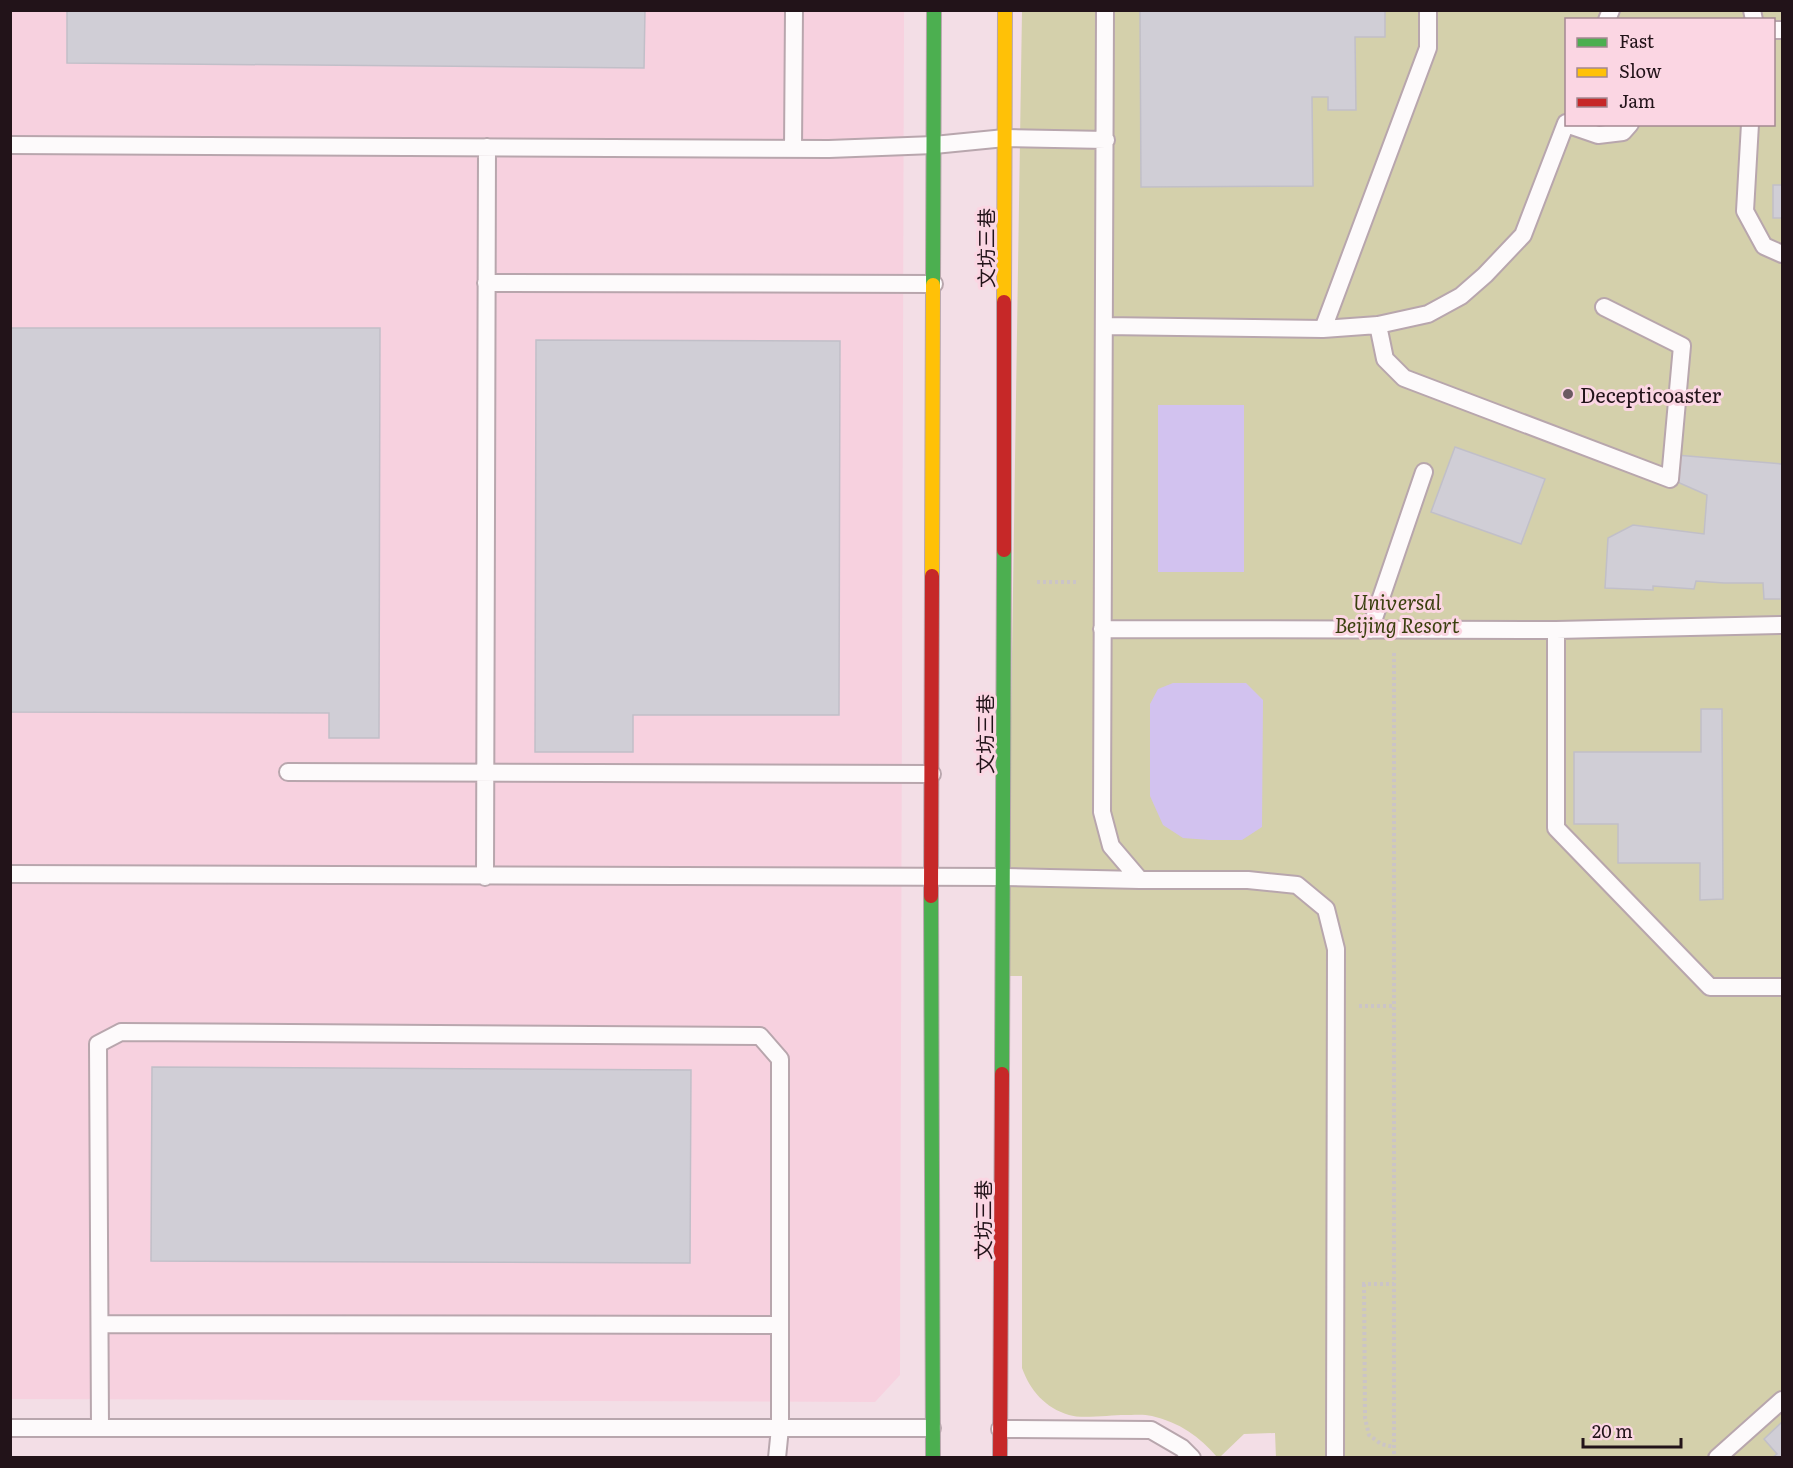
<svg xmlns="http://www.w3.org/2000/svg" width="1793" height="1468" viewBox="0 0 1793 1468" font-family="Literata,'Noto Sans SC',serif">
  <rect width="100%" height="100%" fill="#f3dee6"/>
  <path fill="#f7d1df" d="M 11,11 L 904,11 L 900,1375 L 875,1402 L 11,1399 Z"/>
  <path fill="#d4d0ab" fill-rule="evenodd" d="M 1022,11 L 1782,11 L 1782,1457 L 1276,1458 L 1275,1433 L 1244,1434 L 1220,1457 L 1217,1457 C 1200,1437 1179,1422 1152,1416 C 1144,1414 1133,1415 1125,1415 C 1110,1415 1081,1419 1069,1415 C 1045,1408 1030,1390 1022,1368 L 1022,976 L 1007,976 ZM 1566,20 L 1774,20 L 1774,124 L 1566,124 Z"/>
  <path fill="#d2c2ef" d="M 1158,405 L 1244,405 L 1244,572 L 1158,572 Z
    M 1173,683 L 1246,683 L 1263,700 L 1262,827 L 1242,840 L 1209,840 L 1183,838 L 1163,825 L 1150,796 L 1150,704 L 1158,689 Z"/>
  <path fill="#d0ced6" stroke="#c1bfc8" stroke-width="1.5" d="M 67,10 L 645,10 L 644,68 L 67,63 Z
    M 1140,10 L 1385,10 L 1385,37 L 1355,37 L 1356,110 L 1328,110 L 1328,97 L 1312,97 L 1313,186 L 1141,187 Z
    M 1773,185 L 1782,185 L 1782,218 L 1773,218 Z
    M 10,328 L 380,328 L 379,738 L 329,738 L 329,713 L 10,712 Z
    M 536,340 L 840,341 L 839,715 L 633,715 L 633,752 L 535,752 Z
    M 1455,447 L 1545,479 L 1521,544 L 1431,512 Z
    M 1676,455 L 1782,464 L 1781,599 L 1764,599 L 1763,583 L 1724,583 L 1696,581 L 1694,589 L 1653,586 L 1653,590 L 1605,588 L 1608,538 L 1633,525 L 1704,534 L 1707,495 L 1675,481 Z
    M 1701,709 L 1722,709 L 1723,899 L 1700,900 L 1700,863 L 1618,863 L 1618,824 L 1574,824 L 1574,752 L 1701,752 Z
    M 152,1067 L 691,1070 L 690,1263 L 151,1261 Z
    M 1782,1422 L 1782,1458 L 1772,1458 L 1777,1454 L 1764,1439 Z"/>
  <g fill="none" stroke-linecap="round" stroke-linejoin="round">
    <g stroke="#b8a6ad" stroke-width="20">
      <path id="lane" d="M 1105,10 L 1102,812 L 1111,846 L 1140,880 L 1248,880 L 1297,885 L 1326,909 L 1336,949 L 1335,1458
        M 1752,10 L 1754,20
        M 1607,20 L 1611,10
        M 1774,30 L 1782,30
        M 1566,124 L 1598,135 L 1623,132 L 1630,124
        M 1750,124 L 1745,211 L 1764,246 L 1782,254
        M 10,145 L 829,149 L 934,145 L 1005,138 L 1106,140
        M 793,149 L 794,10
        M 486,283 L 934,284
        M 1378,325 L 1385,359 L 1404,378 L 1670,479 L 1682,346 L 1604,307
        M 1104,326 L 1323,329 L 1428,48 L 1428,10
        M 1323,329 L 1378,325 L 1428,314 L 1461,296 L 1485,275 L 1523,235 L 1566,123
        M 1102,629 L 1556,630 L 1556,828 L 1710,987 L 1782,987
        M 1370,630 L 1424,472
        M 1556,630 L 1782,625
        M 288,772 L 932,774
        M 10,874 L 1003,877 L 1140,880
        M 485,877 L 487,147
        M 100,1324 L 780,1325
        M 10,1428 L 932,1428
        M 100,1428 L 98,1044 L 121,1032 L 760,1036 L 780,1059 L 780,1428 L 777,1458
        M 1000,1429 L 1151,1430 L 1182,1448 L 1192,1458
        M 1717,1458 L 1782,1400"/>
    </g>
    <g stroke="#b8a6ad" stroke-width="16">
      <path id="fast" d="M 933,285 L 934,10
        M 931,896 L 933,1458
        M 1002,1074 L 1004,550"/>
    </g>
    <g stroke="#b8a6ad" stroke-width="16">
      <path id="slow" d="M 1004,302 L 1005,10
        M 932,576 L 933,285"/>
    </g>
    <g stroke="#b8a6ad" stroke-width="16">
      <path id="jam" d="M 1004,550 L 1004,302
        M 931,896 L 932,576
        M 1000,1458 L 1002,1074"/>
    </g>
    <path stroke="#cbc4c7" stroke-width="4" stroke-dasharray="3 3" stroke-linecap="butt" d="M 1037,582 L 1078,582
      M 1394,653 L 1394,1458
      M 1359,1006 L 1394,1006
      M 1362,1284 L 1394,1284
      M 1364,1284 L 1365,1418 L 1369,1435 L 1381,1444 L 1394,1447"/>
    <use href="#lane" stroke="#fdfafb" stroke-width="16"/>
    <use href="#fast" stroke="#4caf50" stroke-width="14"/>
    <use href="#slow" stroke="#ffc107" stroke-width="14"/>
    <use href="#jam" stroke="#c62828" stroke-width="14"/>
  </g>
  <circle fill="#6b5a61" stroke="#fbd6e3" stroke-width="2" cx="1568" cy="394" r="6"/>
  <g text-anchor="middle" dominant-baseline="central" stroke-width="6" stroke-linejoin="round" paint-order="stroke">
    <g font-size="20" fill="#221319" stroke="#fbd6e3">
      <text transform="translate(985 248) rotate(-90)">文坊三巷</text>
      <text transform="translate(984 734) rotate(-90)">文坊三巷</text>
      <text transform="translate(982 1220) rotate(-90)">文坊三巷</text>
    </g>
    <g font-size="20" fill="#221319" stroke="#fbd6e3" text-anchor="start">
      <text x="1580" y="394">Decepticoaster</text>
    </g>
    <g font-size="20" font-style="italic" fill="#3a3f0e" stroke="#fbd6e3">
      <text x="1397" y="601">Universal<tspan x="1397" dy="23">Beijing Resort</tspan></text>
    </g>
  </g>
  <rect width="1793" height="1468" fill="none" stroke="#221319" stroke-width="24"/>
  <rect x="1565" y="18" width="210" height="108" fill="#fbd6e3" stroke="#a48892" stroke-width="1.5"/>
  <rect x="1577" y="38" width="30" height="9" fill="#4caf50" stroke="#a48892" stroke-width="1.5"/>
  <text x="1619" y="48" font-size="18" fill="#221319">Fast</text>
  <rect x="1577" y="68" width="30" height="9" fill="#ffc107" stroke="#a48892" stroke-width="1.5"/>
  <text x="1619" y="78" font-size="18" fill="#221319">Slow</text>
  <rect x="1577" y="98" width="30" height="9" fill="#c62828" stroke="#a48892" stroke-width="1.5"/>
  <text x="1619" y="108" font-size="18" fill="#221319">Jam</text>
  <path d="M1583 1438v9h98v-9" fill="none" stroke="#221319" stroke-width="3"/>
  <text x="1592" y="1438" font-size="18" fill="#221319" stroke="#fbd6e3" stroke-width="4.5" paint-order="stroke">20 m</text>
</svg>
